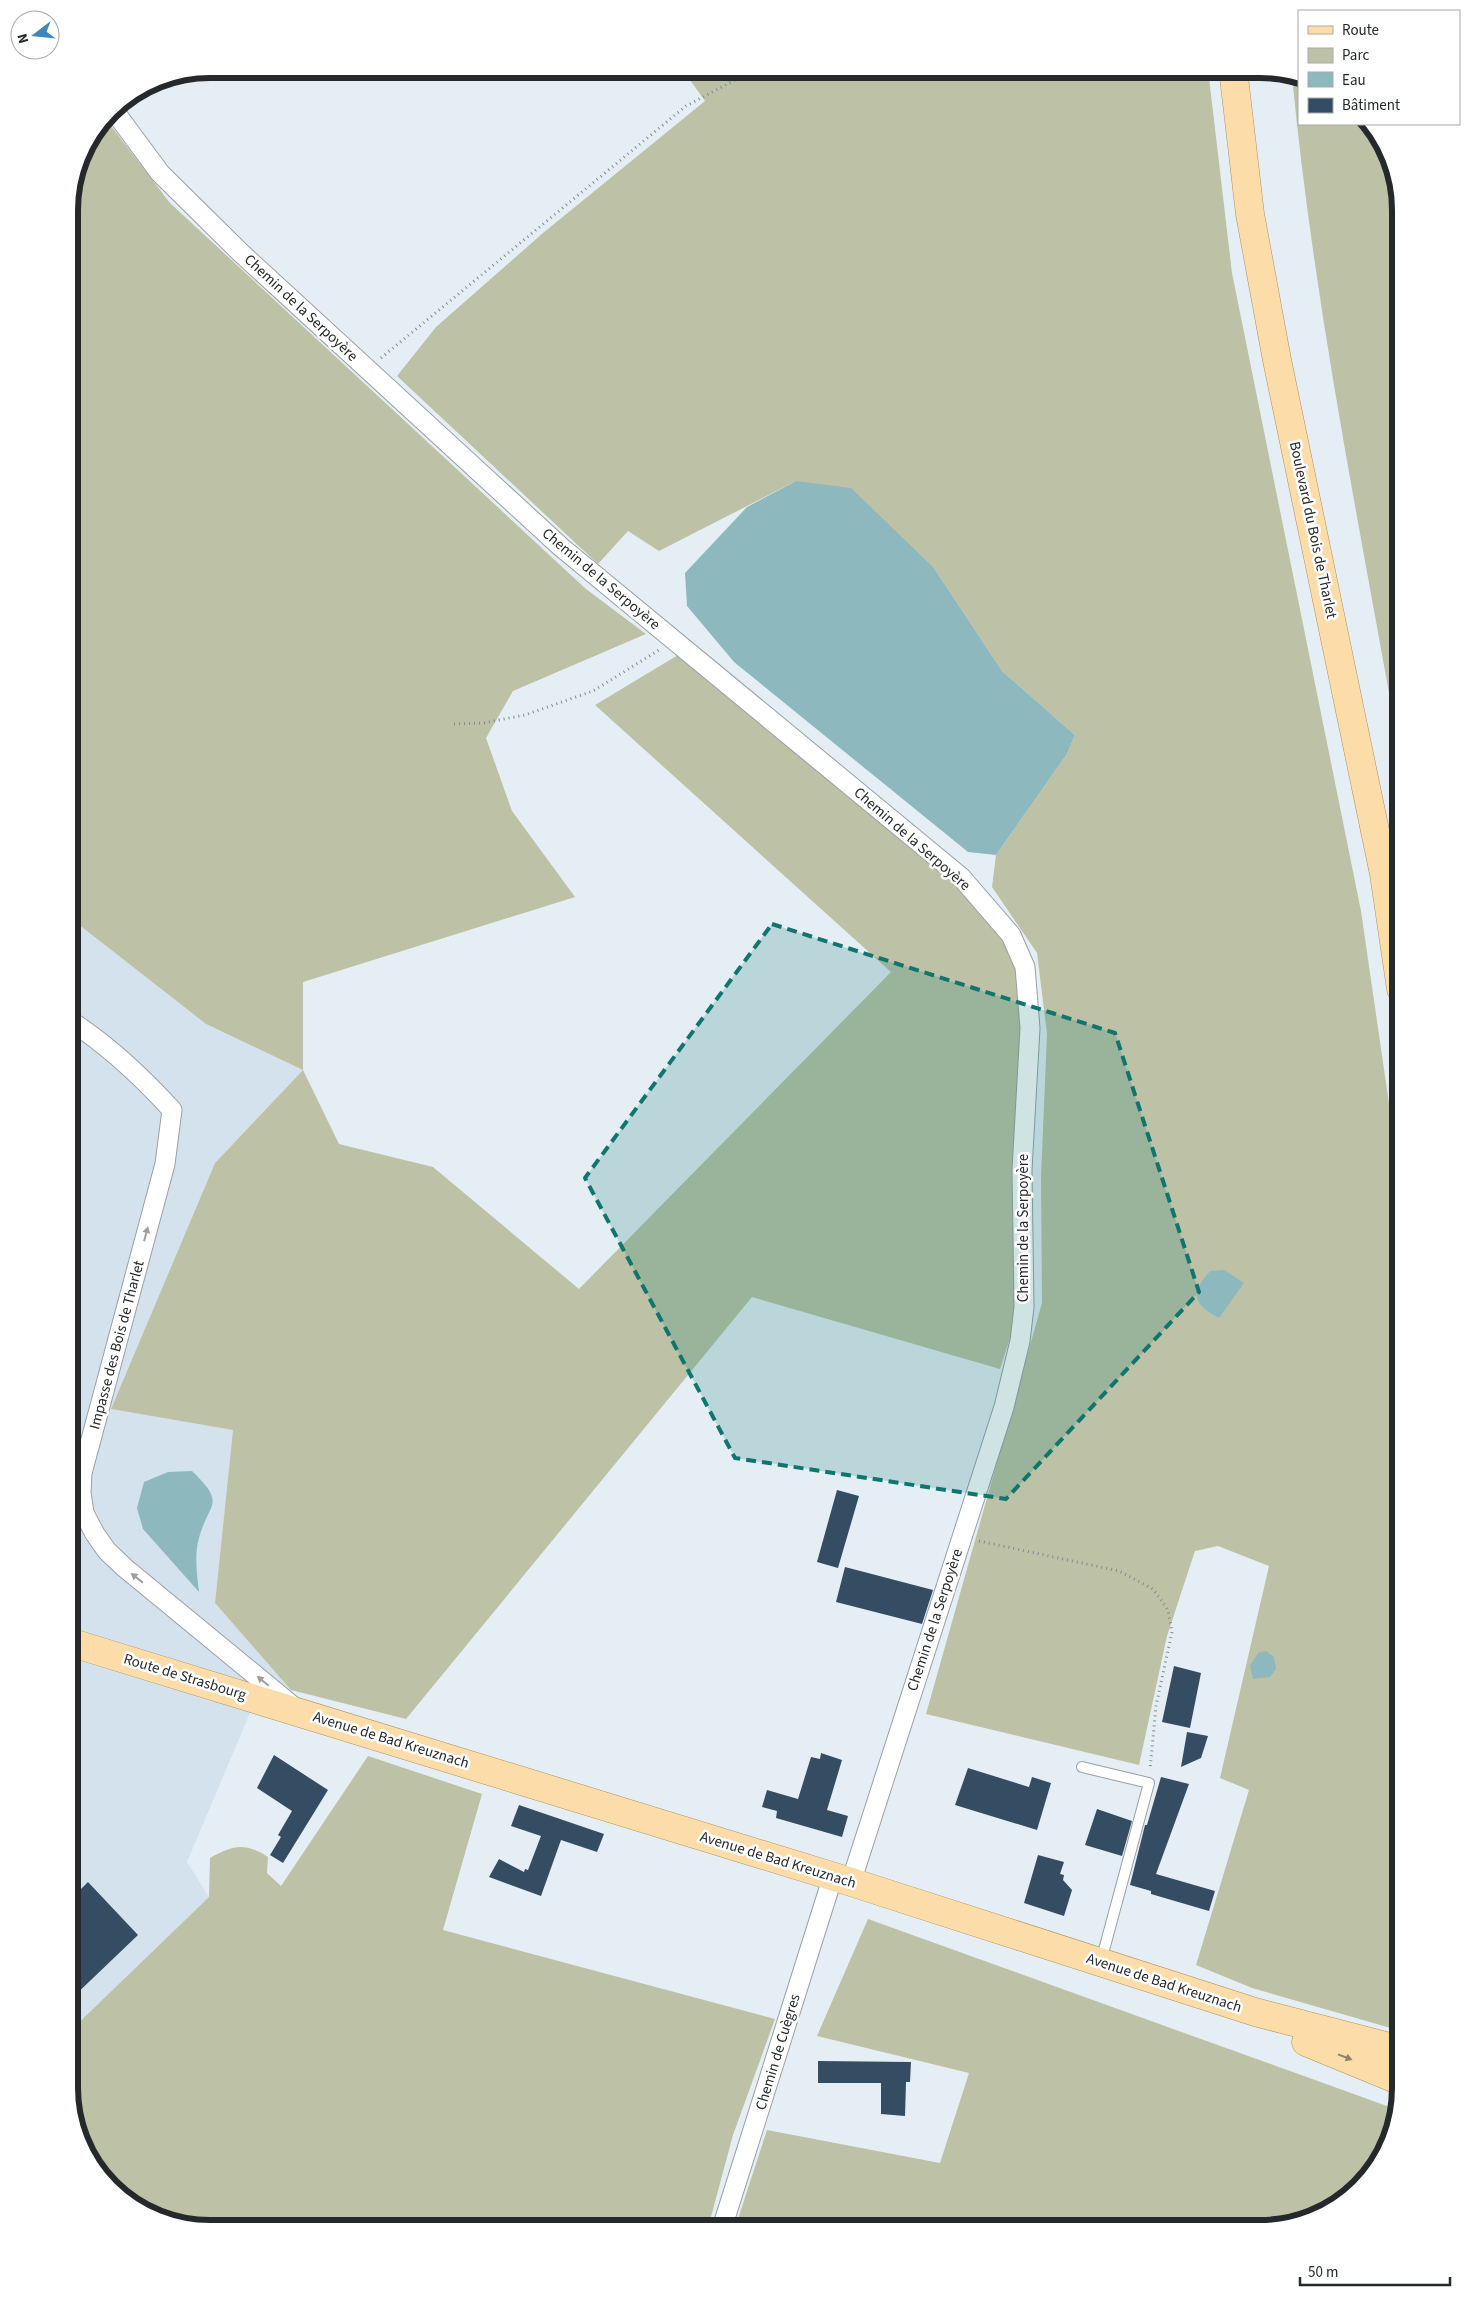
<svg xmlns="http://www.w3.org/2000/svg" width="1470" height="2297" viewBox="0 0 1470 2297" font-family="'Source Sans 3',sans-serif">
  <rect width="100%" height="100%" fill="#e6eef5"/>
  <path fill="#d4e2ee" d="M 69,917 L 206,1024 L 303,1070 L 215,1163 L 111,1409 L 233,1430 L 215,1603 L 291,1690 L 278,1720 L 250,1713 L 187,1862 L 209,1897 L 69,2032 Z"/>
  <path fill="#bdc2a7" d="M 682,69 L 1208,69 L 1232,273 L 1361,911 L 1401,1186 L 1401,2031 L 1252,1988 L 1196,1965 L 1249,1790 L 1220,1778 L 1269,1566 L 1218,1546 L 1195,1551 L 1167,1636 L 1139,1765 L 926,1714 L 1042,1303 L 1041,1177 L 1047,1034 L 1037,953 L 992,887 L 996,855 L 1067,754 L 1075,735 L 1002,671 L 934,568 L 796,481 L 659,551 L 628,531 L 598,564 L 397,376 L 436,327 L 543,233 L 705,101 Z
    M 1292,76 L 1299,79 L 1299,124 L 1367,124 L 1387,147 L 1401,209 L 1401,760 C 1361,533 1314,306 1292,76 Z
    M 105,118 L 170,203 L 586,589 L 646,634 L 513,691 L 486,738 L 512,811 L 575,897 L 303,982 L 303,1070 L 339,1144 L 433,1167 L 579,1289 L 891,972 L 595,705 L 678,655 L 964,890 L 1003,938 L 1016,964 L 1022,1036 L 1012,1202 L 1017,1316 L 1000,1369 L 752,1297 L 406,1719 L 291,1690 L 215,1603 L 233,1430 L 111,1409 L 215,1163 L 303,1070 L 206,1024 L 69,917 L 69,453 L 71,336 L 69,332 L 69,200 L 80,155 Z
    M 368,1756 L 482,1794 L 443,1930 L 775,2019 L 733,2135 L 708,2228 L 200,2228 L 131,2205 L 83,2150 L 69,2088 L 69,2032 L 209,1897 L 210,1858 C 233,1845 245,1842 268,1857 L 267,1873 L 281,1886 Z
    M 868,1919 L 1387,2106 L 1393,2116 L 1378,2166 L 1323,2214 L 1261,2228 L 735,2228 L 767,2130 L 940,2163 L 969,2073 L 817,2036 Z"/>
  <path fill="#8db9be" d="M 796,481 L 851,488 L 934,568 L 1002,671 L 1075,735 L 1067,754 L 996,855 L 968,852 L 734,662 L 687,606 L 685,573 L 747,507 Z
    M 1224,1270 L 1244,1283 L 1219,1318 C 1193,1304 1190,1294 1210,1271 Z
    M 192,1471 C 227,1505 209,1501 199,1538 C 194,1555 197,1574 199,1592 L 143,1529 L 137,1508 L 144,1482 L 168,1472 Z
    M 1266,1651 L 1274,1657 L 1276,1669 L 1270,1677 L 1253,1679 L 1250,1666 L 1258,1653 Z"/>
  <path fill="#344d62" d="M 837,1490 L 859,1496 L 838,1568 L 817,1562 Z
    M 845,1567 L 933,1590 L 922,1624 L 836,1602 Z
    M 1174,1666 L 1201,1673 L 1190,1728 L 1162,1722 Z
    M 1187,1732 L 1208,1736 L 1201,1758 L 1181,1767 Z
    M 821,1753 L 842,1760 L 827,1810 L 848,1816 L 842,1837 L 776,1818 L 777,1811 L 762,1807 L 767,1790 L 798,1799 L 811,1757 L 820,1759 Z
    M 274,1755 L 328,1790 L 283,1863 L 270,1855 L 281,1837 L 278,1835 L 292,1811 L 257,1788 Z
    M 968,1768 L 1029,1787 L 1032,1777 L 1051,1783 L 1037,1830 L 955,1805 Z
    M 1161,1777 L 1189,1784 L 1156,1874 L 1215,1891 L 1209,1911 L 1151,1894 L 1151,1891 L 1130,1885 L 1145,1825 L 1147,1825 Z
    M 519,1805 L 604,1834 L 597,1852 L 561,1840 L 541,1896 L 489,1877 L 499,1859 L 524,1872 L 525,1869 L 528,1870 L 541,1836 L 511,1826 Z
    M 1097,1809 L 1132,1821 L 1122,1856 L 1085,1845 Z
    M 1038,1855 L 1064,1862 L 1060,1874 L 1064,1875 L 1063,1880 L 1072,1890 L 1064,1916 L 1024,1903 Z
    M 88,1882 L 138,1935 L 69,2001 L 69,1901 Z
    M 818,2061 L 911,2062 L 910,2082 L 906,2082 L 905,2116 L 881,2114 L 881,2083 L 818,2083 Z"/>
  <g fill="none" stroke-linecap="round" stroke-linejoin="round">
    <g stroke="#99a0a6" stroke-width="12">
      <path id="lane" d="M 69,1531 L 84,1513
        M 1082,1767 L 1149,1783 L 1101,1961"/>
    </g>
    <g stroke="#99a0a6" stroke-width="21">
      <path id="street" d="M 112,108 L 160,173 L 241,253 L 561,547 L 961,877 L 1011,935 L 1025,967 L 1030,1028 L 1022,1170 L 1024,1307 L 1020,1341 L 1004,1407 L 851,1882
        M 69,1020 C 108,1045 141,1076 172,1110 L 165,1164 L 82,1473 L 81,1493 L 84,1513 L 95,1534 L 107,1551 L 125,1568 L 294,1707
        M 722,2228 L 833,1876"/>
    </g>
    <g stroke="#b09058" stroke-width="29">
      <path id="primary" d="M 1233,69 L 1250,214 L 1277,360 L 1384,874 L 1401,989
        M 69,1642 L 851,1882 L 1255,2012 L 1401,2050
        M 1306,2042 L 1401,2081"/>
    </g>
    <path stroke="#848a8e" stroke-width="3" stroke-dasharray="1 4" stroke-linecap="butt" d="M 381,358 L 686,106 L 735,80 L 790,69
      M 454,724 L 483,723 L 525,715 L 593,691 L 659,650
      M 979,1541 L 1119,1571 L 1153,1589 L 1168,1610 L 1172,1632 L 1156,1706 L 1150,1770"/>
    <use href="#lane" stroke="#fff" stroke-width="10"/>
    <use href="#street" stroke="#fff" stroke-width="19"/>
    <use href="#primary" stroke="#fcdda9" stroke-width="28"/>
  </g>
  <defs><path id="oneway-solid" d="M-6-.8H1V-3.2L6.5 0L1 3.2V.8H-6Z" transform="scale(1.25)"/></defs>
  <g fill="#9d9fa0">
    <use href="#oneway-solid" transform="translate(146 1234) rotate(-75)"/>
    <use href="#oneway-solid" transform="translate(137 1578) rotate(-142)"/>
    <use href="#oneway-solid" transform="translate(263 1681) rotate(-140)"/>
  </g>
  <use fill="#91836a" href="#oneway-solid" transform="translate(1345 2057) rotate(21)"/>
  <path fill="#0f766e" fill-opacity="0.2" stroke="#0f766e" stroke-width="4" stroke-dasharray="10 6" stroke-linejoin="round" d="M 772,924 L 1115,1033 L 1199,1292 L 1006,1499 L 735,1458 L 585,1178 Z"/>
  <g text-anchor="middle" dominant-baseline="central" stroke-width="5" stroke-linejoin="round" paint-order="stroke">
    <g font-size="15" fill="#26292b" stroke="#fff">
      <text transform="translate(301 308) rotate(43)">Chemin de la Serpoyère</text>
      <text transform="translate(1313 530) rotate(78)">Boulevard du Bois de Tharlet</text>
      <text transform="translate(601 579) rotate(40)">Chemin de la Serpoyère</text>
      <text transform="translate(912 839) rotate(41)">Chemin de la Serpoyère</text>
      <text transform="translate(1023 1228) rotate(-90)">Chemin de la Serpoyère</text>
      <text transform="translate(117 1345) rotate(-75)">Impasse des Bois de Tharlet</text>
      <text transform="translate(935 1620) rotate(-72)">Chemin de la Serpoyère</text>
      <text transform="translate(185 1677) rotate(17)">Route de Strasbourg</text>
      <text transform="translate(391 1740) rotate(17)">Avenue de Bad Kreuznach</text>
      <text transform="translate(778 1860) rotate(17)">Avenue de Bad Kreuznach</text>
      <text transform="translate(1164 1983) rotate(18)">Avenue de Bad Kreuznach</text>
      <text transform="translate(778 2052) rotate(-73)">Chemin de Cuègres</text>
    </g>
  </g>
  <path d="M0 0H1470V2297H0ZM210 78H1260A132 132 0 0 1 1392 210V2088A132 132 0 0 1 1260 2220H210A132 132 0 0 1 78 2088V210A132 132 0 0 1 210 78Z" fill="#fff" fill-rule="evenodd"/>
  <path fill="none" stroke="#26292b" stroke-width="6" d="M210 78H1260A132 132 0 0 1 1392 210V2088A132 132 0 0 1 1260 2220H210A132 132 0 0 1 78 2088V210A132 132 0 0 1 210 78Z"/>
  <rect x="1298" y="10" width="162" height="115" fill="#ffffff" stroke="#a8a9aa"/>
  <rect x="1308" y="26" width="25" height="8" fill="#fcdda9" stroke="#a8a9aa"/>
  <text x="1342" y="35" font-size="15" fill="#26292b">Route</text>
  <rect x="1308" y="48" width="25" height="15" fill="#bdc2a7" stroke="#a8a9aa"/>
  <text x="1342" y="60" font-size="15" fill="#26292b">Parc</text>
  <rect x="1308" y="72" width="25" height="15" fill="#8db9be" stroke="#a8a9aa"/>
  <text x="1342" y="85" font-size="15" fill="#26292b">Eau</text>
  <rect x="1308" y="98" width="25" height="15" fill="#344d62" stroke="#a8a9aa"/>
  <text x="1342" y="110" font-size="15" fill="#26292b">Bâtiment</text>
  <g transform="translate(35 35) rotate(254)"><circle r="24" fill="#ffffff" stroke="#a8a9aa"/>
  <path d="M0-4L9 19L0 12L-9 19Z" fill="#3b87ba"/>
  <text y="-8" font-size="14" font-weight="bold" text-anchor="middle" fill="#26292b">N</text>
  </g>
  <path d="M1300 2277v8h150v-8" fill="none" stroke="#26292b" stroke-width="2.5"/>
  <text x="1308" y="2277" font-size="15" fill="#26292b" stroke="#ffffff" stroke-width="4" paint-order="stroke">50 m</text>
</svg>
